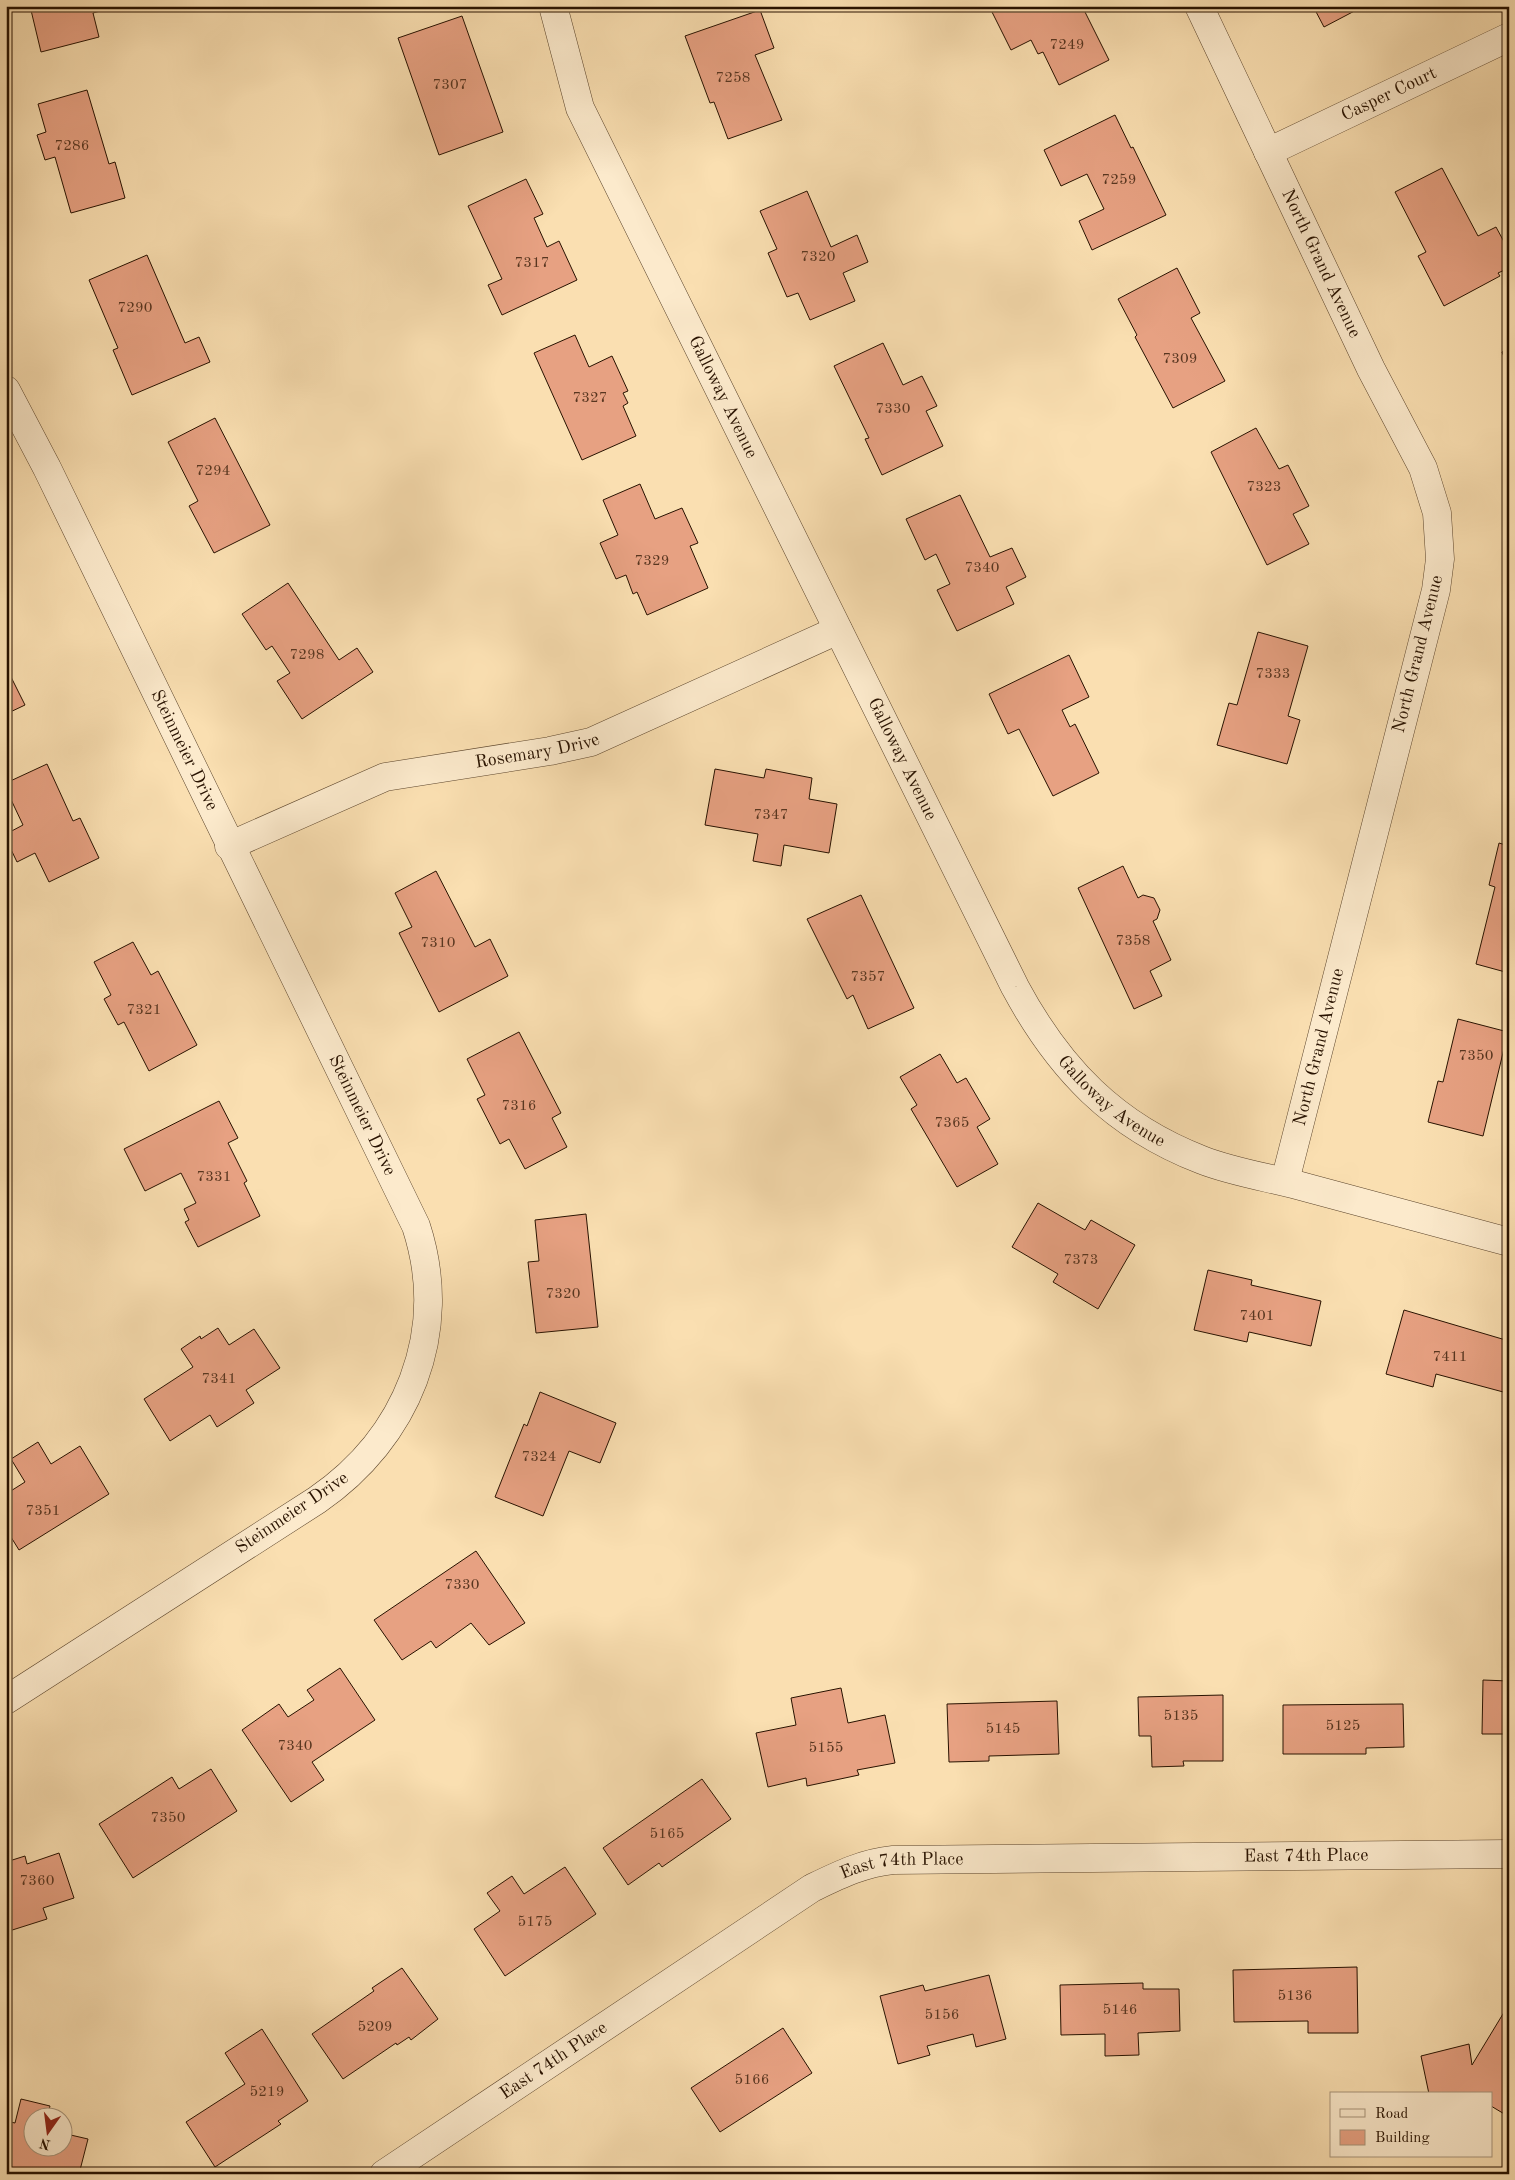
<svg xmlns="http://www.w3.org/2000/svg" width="1515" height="2180" viewBox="0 0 1515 2180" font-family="'Old Standard TT',serif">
  <rect width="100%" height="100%" fill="#fadfb1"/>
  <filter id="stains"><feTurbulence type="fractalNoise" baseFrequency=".004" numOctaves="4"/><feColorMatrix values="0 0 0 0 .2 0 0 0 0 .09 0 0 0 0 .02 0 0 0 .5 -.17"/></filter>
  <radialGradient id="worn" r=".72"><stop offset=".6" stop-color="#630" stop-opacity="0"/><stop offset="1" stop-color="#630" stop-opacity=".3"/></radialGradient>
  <path fill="#e7a182" stroke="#281200" d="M 30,6 L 118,6 L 93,13 L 99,37 L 41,52 Z
    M 989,6 L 1082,6 L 1109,60 L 1059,85 L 1043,52 L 1038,54 L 1031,40 L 1011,50 Z
    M 1313,6 L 1364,6 L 1324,27 Z
    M 760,10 L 774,48 L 755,55 L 782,120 L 728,139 L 714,102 L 710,103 L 685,36 Z
    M 462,16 L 503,132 L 439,155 L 398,38 Z
    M 87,90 L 109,164 L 115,162 L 125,198 L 71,213 L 55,157 L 45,160 L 37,135 L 46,132 L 38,104 Z
    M 1115,115 L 1131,148 L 1133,147 L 1166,215 L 1092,250 L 1079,221 L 1104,209 L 1087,174 L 1061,186 L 1044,150 Z
    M 1442,168 L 1478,236 L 1496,227 L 1509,251 L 1509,268 L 1498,273 L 1500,276 L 1444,306 L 1418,256 L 1426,252 L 1395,192 Z
    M 526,179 L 543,214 L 534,218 L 547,247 L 559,241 L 577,280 L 502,315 L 488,285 L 502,279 L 468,206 Z
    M 807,191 L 831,247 L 857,235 L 868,262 L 843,273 L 855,301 L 810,320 L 798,293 L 787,297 L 768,253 L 777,249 L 760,211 Z
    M 147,255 L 185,343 L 199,337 L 210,362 L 132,395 L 113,350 L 118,348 L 89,280 Z
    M 1177,268 L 1200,313 L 1191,318 L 1225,381 L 1173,408 L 1135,337 L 1137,335 L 1118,299 Z
    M 575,335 L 589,367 L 612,356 L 628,391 L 623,393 L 628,403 L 623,406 L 636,436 L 582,460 L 534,353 Z
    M 883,343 L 903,385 L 922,376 L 937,406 L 926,411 L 943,446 L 882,475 L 865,439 L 869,438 L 834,366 Z
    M 1509,349 L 1509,369 L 1502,352 Z
    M 215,418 L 270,525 L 214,553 L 189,506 L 198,501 L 168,442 Z
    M 1256,428 L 1279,469 L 1288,465 L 1309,506 L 1293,514 L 1309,544 L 1267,565 L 1211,452 Z
    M 640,484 L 655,519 L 682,508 L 698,543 L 690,546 L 708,588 L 647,615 L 637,592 L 633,594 L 626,575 L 616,579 L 600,543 L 618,535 L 603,500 Z
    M 960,495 L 990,557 L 1012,548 L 1026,577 L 1006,587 L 1014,604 L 957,631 L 937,590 L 950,584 L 936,554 L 925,560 L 906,519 Z
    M 288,583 L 339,660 L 357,648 L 373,672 L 302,719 L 277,681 L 290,673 L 272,646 L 266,650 L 242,614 Z
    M 1258,632 L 1308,646 L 1288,716 L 1300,720 L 1287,764 L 1217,745 L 1229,703 L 1237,705 Z
    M 1069,655 L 1089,697 L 1062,710 L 1070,727 L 1075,724 L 1099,773 L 1053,796 L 1019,729 L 1008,734 L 989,694 Z
    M 6,667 L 25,705 L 6,714 Z
    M 47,764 L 73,821 L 80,818 L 99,858 L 49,882 L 35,853 L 17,862 L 6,839 L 6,834 L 23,825 L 6,789 L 6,783 Z
    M 715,769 L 764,778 L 766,769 L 812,778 L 809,799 L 837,804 L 829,853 L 784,845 L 781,866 L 753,861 L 758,834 L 705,825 Z
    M 1499,843 L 1509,846 L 1509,973 L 1476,964 L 1495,887 L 1489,885 Z
    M 1123,866 L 1138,898 L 1143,895 L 1154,898 L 1160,910 L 1157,919 L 1153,921 L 1171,960 L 1150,971 L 1162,996 L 1134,1009 L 1078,888 Z
    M 436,871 L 475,947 L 490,939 L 508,976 L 439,1012 L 399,933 L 412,927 L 395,893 Z
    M 861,895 L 914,1008 L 868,1029 L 853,995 L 847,999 L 807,919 Z
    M 133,942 L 151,975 L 158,971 L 197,1045 L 149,1071 L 124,1022 L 118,1025 L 104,999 L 111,995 L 94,962 Z
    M 1458,1019 L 1508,1032 L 1483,1136 L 1428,1122 L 1438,1081 L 1443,1082 Z
    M 519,1032 L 561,1113 L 552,1118 L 567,1147 L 525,1169 L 509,1139 L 500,1144 L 477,1099 L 485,1095 L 467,1059 Z
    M 940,1054 L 957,1083 L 966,1078 L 990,1119 L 977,1127 L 998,1164 L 957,1187 L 911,1109 L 917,1105 L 900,1077 Z
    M 219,1101 L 238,1138 L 228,1143 L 247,1181 L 244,1183 L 260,1216 L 198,1247 L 185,1222 L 189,1220 L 184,1209 L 196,1203 L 181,1173 L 145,1191 L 124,1149 Z
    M 1038,1203 L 1085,1230 L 1091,1220 L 1135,1245 L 1098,1309 L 1053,1282 L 1058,1274 L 1012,1247 Z
    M 586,1214 L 598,1327 L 536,1333 L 528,1262 L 539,1261 L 535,1220 Z
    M 1208,1270 L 1252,1280 L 1251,1285 L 1321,1301 L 1311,1346 L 1249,1332 L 1247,1342 L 1194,1330 Z
    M 1404,1310 L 1509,1341 L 1509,1386 L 1507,1393 L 1436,1374 L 1433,1387 L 1386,1374 Z
    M 218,1328 L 229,1345 L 254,1329 L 280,1368 L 246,1390 L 254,1403 L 217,1427 L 210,1415 L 170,1441 L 144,1399 L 193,1367 L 181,1349 L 200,1336 L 201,1339 Z
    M 540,1392 L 616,1423 L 600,1463 L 569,1451 L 543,1516 L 495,1497 L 524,1424 L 527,1426 Z
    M 38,1442 L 51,1464 L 80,1446 L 109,1494 L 19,1550 L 6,1529 L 6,1494 L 25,1482 L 11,1459 Z
    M 476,1551 L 525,1623 L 489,1645 L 471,1623 L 436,1648 L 431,1641 L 402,1660 L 374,1620 Z
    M 340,1668 L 375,1720 L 312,1762 L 324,1780 L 291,1802 L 242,1730 L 279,1704 L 288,1717 L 314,1700 L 307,1690 Z
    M 1483,1680 L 1509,1681 L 1509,1734 L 1482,1734 Z
    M 841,1688 L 848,1723 L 885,1715 L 895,1763 L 857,1770 L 859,1775 L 807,1786 L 806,1778 L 768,1787 L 756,1733 L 796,1725 L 791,1698 Z
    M 1223,1695 L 1223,1761 L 1183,1761 L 1184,1766 L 1152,1767 L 1151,1736 L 1139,1736 L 1138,1697 Z
    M 1057,1701 L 1059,1754 L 989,1756 L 989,1761 L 949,1762 L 947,1704 Z
    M 1403,1704 L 1404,1747 L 1366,1748 L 1366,1754 L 1283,1754 L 1283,1705 Z
    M 211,1769 L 237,1811 L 133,1878 L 99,1824 L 172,1777 L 179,1789 Z
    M 702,1779 L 731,1819 L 662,1867 L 659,1863 L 628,1885 L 603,1848 Z
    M 59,1853 L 74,1898 L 43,1908 L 47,1919 L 6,1932 L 6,1862 L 25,1856 L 27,1864 Z
    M 565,1867 L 596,1914 L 505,1976 L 474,1929 L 500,1911 L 487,1893 L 512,1876 L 524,1894 Z
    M 1357,1967 L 1358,2033 L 1308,2033 L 1308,2021 L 1234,2022 L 1233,1970 Z
    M 402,1968 L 438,2019 L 411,2040 L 409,2037 L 397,2045 L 396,2043 L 343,2079 L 312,2034 L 374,1991 L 372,1988 Z
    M 989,1975 L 1006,2039 L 976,2047 L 973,2034 L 927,2046 L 930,2055 L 898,2064 L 880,1996 L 923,1985 L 925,1991 Z
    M 1143,1983 L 1143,1989 L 1179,1989 L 1180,2031 L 1138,2033 L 1139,2055 L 1105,2056 L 1105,2034 L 1061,2035 L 1060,1985 Z
    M 1509,2004 L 1509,2113 L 1506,2115 L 1491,2106 L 1491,2094 L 1429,2094 L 1421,2056 L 1469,2044 L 1472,2065 Z
    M 783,2028 L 812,2073 L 720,2132 L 691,2088 Z
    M 262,2029 L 308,2101 L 278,2121 L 281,2124 L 215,2167 L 186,2122 L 245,2084 L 225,2053 Z
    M 21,2099 L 50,2106 L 47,2118 L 32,2118 L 32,2148 L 62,2148 L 62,2133 L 88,2139 L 79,2174 L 6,2174 L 6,2121 L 15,2123 Z"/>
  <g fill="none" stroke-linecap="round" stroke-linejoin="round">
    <g stroke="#5c452c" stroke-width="29">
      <g id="street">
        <path id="s1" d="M 553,6 L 580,108 L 1015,987 C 1059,1069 1114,1126 1202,1160 C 1235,1173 1273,1178 1308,1188 C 1375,1206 1442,1224 1509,1242"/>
        <path id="s2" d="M 1199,6 L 1371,369 L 1423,468 L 1437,513 L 1440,559 L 1436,590 L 1285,1181"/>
        <path id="s3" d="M 1268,152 L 1509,37"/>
        <path id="s4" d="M 6,390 L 47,468 L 416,1226 C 451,1333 407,1438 317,1500 L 6,1700"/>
        <path id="s5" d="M 229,846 L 385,777 L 550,751 L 591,742 L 838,630"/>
        <path id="s6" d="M 384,2174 L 812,1888 C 839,1875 863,1863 893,1860 L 1509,1854"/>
      </g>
    </g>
    <use href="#street" stroke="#fceacc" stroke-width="28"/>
  </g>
  <g text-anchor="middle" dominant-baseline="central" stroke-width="4" stroke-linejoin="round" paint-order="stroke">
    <g font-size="15" fill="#583620">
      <text x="1067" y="45">7249</text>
      <text x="733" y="78">7258</text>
      <text x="450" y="85">7307</text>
      <text x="72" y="146">7286</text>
      <text x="1119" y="180">7259</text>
      <text x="818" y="257">7320</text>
      <text x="532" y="263">7317</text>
      <text x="135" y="308">7290</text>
      <text x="1180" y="359">7309</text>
      <text x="590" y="398">7327</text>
      <text x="893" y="409">7330</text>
      <text x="213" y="471">7294</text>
      <text x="1264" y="487">7323</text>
      <text x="652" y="561">7329</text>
      <text x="982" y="568">7340</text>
      <text x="307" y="655">7298</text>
      <text x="1273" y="674">7333</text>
      <text x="771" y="815">7347</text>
      <text x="1133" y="941">7358</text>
      <text x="438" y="943">7310</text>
      <text x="868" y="977">7357</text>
      <text x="144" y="1010">7321</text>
      <text x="1476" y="1056">7350</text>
      <text x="519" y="1106">7316</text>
      <text x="952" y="1123">7365</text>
      <text x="214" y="1177">7331</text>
      <text x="1081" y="1260">7373</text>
      <text x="563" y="1294">7320</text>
      <text x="1257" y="1316">7401</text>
      <text x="1450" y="1357">7411</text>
      <text x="219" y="1379">7341</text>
      <text x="539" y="1457">7324</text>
      <text x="43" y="1511">7351</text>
      <text x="462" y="1585">7330</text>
      <text x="1181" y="1716">5135</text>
      <text x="1343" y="1726">5125</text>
      <text x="1003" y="1729">5145</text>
      <text x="295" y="1746">7340</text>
      <text x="826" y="1748">5155</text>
      <text x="168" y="1818">7350</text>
      <text x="667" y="1834">5165</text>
      <text x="37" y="1881">7360</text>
      <text x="535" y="1922">5175</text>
      <text x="1295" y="1996">5136</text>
      <text x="1120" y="2010">5146</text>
      <text x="942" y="2015">5156</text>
      <text x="375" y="2027">5209</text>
      <text x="752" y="2080">5166</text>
      <text x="267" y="2092">5219</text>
    </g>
    <g font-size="18" fill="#281200" stroke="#fceacc">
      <text stroke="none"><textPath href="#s3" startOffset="134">Casper Court</textPath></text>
      <text stroke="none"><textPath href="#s2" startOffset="285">North Grand Avenue</textPath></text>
      <text stroke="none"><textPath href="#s1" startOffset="428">Galloway Avenue</textPath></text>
      <text transform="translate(1418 654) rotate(-76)">North Grand Avenue</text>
      <text stroke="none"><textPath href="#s5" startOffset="325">Rosemary Drive</textPath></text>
      <text stroke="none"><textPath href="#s4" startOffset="402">Steinmeier Drive</textPath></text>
      <text stroke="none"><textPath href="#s1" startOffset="832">Galloway Avenue</textPath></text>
      <text transform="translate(1319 1047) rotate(-76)">North Grand Avenue</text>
      <text stroke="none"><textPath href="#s1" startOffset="1238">Galloway Avenue</textPath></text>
      <text stroke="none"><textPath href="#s4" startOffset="808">Steinmeier Drive</textPath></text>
      <text transform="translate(292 1513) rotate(-34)">Steinmeier Drive</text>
      <text stroke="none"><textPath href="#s6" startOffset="1014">East 74th Place</textPath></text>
      <text stroke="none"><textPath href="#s6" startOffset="609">East 74th Place</textPath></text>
      <text stroke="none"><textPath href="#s6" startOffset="204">East 74th Place</textPath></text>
    </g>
  </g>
  <rect width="1515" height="2180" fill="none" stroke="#fadfb1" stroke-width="25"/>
  <rect x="8" y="8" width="1500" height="2165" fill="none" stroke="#281200" stroke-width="2.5"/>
  <rect x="12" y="12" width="1490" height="2155" fill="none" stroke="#281200"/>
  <rect x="1330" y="2092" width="162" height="65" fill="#fceacc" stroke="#a7947a"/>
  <rect x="1340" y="2109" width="25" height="8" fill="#fceacc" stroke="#a7947a"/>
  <text x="1375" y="2118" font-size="15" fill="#281200">Road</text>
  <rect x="1340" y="2130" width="25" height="15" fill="#e7a182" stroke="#a7947a"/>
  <text x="1375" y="2142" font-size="15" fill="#281200">Building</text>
  <g transform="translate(48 2132) rotate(194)"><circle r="24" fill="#fceacc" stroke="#a7947a"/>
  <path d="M0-4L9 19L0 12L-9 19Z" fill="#8f2418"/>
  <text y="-8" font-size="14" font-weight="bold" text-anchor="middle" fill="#281200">N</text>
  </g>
  <rect width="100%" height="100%" filter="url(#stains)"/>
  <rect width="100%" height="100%" fill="url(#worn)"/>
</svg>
